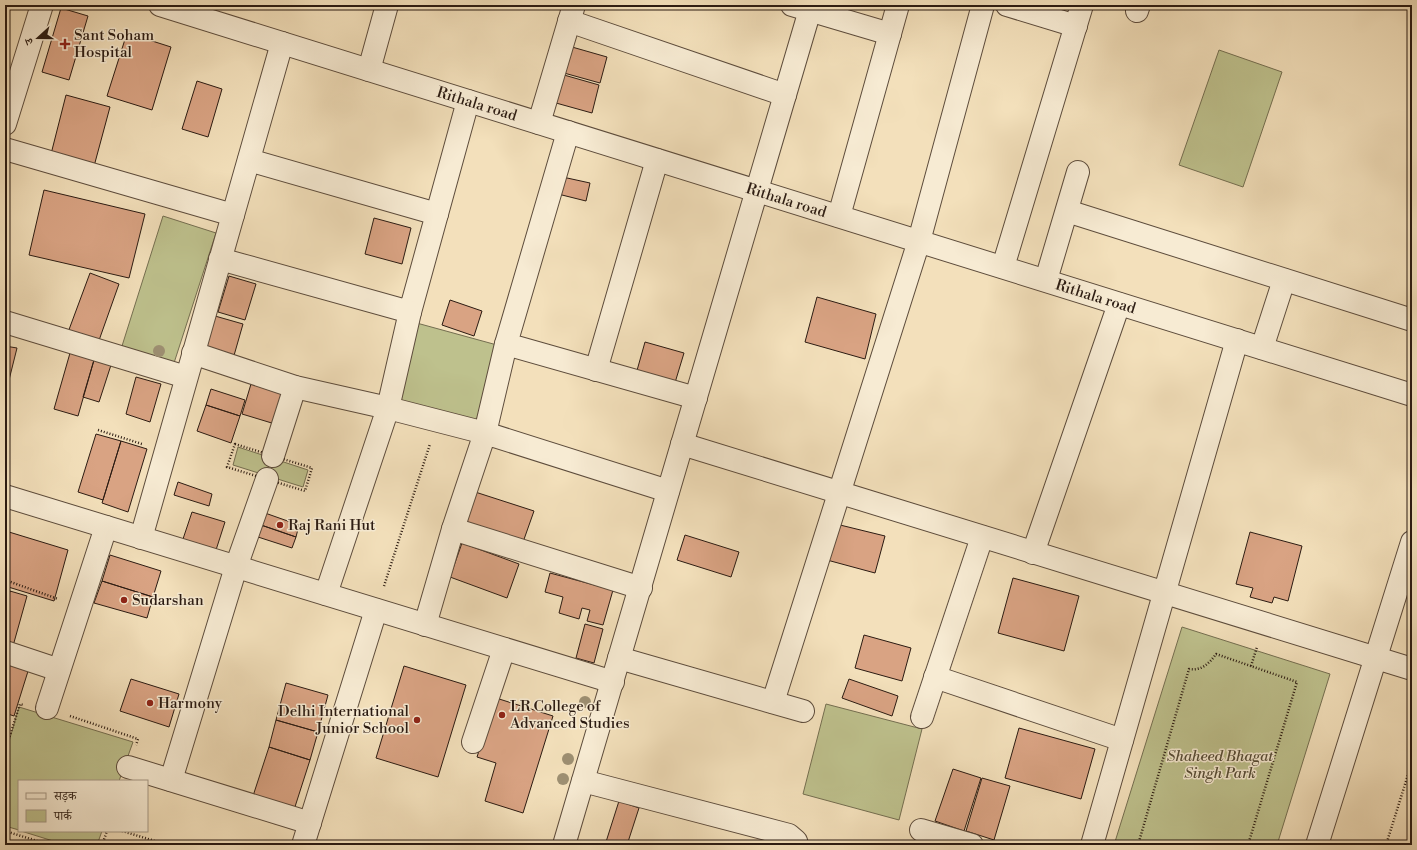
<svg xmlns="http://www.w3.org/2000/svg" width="1417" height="850" viewBox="0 0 1417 850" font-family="'Libre Bodoni','Noto Serif Devanagari',serif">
  <rect width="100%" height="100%" fill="#f3e0bb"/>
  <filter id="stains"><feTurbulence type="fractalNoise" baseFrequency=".005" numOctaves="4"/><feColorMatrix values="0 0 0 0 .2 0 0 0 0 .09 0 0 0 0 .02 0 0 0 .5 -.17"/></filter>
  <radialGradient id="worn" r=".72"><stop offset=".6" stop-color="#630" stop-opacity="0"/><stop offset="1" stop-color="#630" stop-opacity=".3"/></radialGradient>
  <path fill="#bec18d" stroke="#746e50" d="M 1219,50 L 1282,72 L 1243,187 L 1179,165 Z
    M 163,216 L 216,233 L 174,363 L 122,346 Z
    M 413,322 L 497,345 L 475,426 L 391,403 Z
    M 238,447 L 308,470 L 303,487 L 233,465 Z
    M 1182,627 L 1330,674 L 1277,845 L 1114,845 Z
    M 826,704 L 922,729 L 899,820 L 803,794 Z
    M 19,707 L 133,742 L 119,781 L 19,781 L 19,830 L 5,826 L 5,755 Z
    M 21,831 L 102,831 L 97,845 L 66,845 Z"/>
  <path fill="#d9a383" stroke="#2b1b12" d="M 61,8 L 88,16 L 69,80 L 42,72 Z
    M 127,33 L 171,47 L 152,110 L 107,96 Z
    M 572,47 L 607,57 L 600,83 L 564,73 Z
    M 564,75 L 599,85 L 592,113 L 556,103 Z
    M 197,81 L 222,89 L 208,137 L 182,129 Z
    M 66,95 L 110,107 L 93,170 L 50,158 Z
    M 558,176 L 590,183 L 586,201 L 554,193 Z
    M 44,190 L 145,214 L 129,278 L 29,255 Z
    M 374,218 L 411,228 L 402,264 L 365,254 Z
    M 90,273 L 119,284 L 97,346 L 67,335 Z
    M 229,276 L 256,284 L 245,320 L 218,312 Z
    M 817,297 L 876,314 L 865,359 L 805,342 Z
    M 450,300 L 482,311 L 474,336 L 442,325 Z
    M 215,316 L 243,324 L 233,359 L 204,351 Z
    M 645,342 L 684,353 L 674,386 L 636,374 Z
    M 5,346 L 17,348 L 5,396 Z
    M 70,353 L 94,360 L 78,416 L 54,409 Z
    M 94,360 L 111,365 L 99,402 L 83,397 Z
    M 136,377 L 161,384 L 150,422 L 126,414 Z
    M 251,384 L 285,394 L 275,424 L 242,414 Z
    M 211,389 L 245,400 L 240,416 L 206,405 Z
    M 206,405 L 240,416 L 231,443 L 197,431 Z
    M 96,434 L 121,441 L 103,500 L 78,492 Z
    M 121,441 L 147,449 L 128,512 L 102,503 Z
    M 178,482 L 212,494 L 209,506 L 174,495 Z
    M 469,490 L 534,511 L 522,545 L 458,523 Z
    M 192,512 L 225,522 L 216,550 L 183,539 Z
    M 265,513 L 299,525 L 296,537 L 261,525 Z
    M 836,524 L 885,536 L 875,573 L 827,560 Z
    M 261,525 L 296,537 L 292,548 L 258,537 Z
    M 9,532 L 68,550 L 54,601 L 5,586 L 5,546 Z
    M 1250,532 L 1302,546 L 1288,601 L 1274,597 L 1272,603 L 1250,597 L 1253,588 L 1236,584 Z
    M 685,535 L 739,552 L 731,577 L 677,560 Z
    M 462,543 L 519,564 L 507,598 L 450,577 Z
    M 110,555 L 161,571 L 153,597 L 102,581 Z
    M 550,573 L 613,590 L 603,625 L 587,621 L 590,610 L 582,608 L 579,619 L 559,613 L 563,597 L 545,592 Z
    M 1013,578 L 1079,596 L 1064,651 L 998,633 Z
    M 102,581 L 153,597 L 147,618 L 94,603 Z
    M 5,589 L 10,591 L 5,609 Z
    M 10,591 L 27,596 L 13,646 L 5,644 L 5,609 Z
    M 585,624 L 603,629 L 594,663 L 576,658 Z
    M 864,635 L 911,648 L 902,681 L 855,668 Z
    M 5,660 L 29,668 L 14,716 L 5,713 Z
    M 404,666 L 466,685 L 438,777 L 376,758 Z
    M 131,679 L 179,694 L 169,727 L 120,711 Z
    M 849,679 L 898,696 L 892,716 L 842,698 Z
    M 286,683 L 328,695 L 318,732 L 276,720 Z
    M 496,698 L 553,716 L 523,813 L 485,801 L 496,763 L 477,757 Z
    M 276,720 L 318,732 L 310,760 L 269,747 Z
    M 1019,728 L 1095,749 L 1081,799 L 1005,778 Z
    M 269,747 L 310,760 L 293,813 L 252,799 Z
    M 953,769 L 981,778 L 964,831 L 935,821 Z
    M 982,778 L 1010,786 L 994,840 L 966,831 Z
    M 619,801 L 639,808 L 627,845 L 605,845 Z
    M 874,841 L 886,845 L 872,845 Z"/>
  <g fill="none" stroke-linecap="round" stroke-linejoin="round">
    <g stroke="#5d4c3c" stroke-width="24">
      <g id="minor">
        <path id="s1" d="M 160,5 L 1412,395"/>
        <path d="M 792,5 L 890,34"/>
        <path d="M 1007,5 L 1076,26"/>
        <path d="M 1137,11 L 1139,5"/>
        <path d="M 569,21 L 785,95"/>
        <path d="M 369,70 L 387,5"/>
        <path d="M 539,123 L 574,5"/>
        <path d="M 5,124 L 42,5"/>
        <path d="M 568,132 L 506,344 L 696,398"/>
        <path d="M 5,149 L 233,215"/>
        <path d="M 249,160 L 437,214"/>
        <path d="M 1067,211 L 1412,320"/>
        <path d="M 839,216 L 898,5"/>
        <path d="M 220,259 L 410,312 L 468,101"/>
        <path d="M 1003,267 L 1082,5"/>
        <path d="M 1046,280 L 1078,172"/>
        <path d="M 410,312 L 388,408 L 485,433 L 506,344"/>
        <path d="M 5,322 L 186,377"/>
        <path d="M 1262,348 L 1284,280"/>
        <path d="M 193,353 L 295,387 L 388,408 L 326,594"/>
        <path d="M 596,370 L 657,160"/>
        <path d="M 682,444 L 1412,669"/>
        <path d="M 273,456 L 295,387"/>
        <path d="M 5,496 L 613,682"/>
        <path d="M 453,529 L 641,588"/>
        <path d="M 141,538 L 282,43"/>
        <path d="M 1033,553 L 1119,304"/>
        <path d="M 425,625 L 453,529 L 485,433 L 668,491"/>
        <path d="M 5,652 L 59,670"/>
        <path d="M 619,658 L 803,711"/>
        <path d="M 935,677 L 1122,740"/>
        <path d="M 773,702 L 919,241 L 983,5"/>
        <path d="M 47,708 L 106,527"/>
        <path d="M 922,717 L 982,537"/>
        <path d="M 473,742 L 504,649"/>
        <path d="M 128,767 L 310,823"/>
        <path d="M 171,780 L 236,567 L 267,479"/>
        <path d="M 583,781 L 789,835 L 796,841 L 797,845"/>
        <path d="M 921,830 L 972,845"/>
        <path d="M 303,845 L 376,610"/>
        <path d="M 564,845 L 810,10"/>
        <path d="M 1092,845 L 1237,340"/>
        <path d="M 1317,845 L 1412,542"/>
      </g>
    </g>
    <path stroke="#2b1b12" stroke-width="2.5" stroke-dasharray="1 2" stroke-linecap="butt" d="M 98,430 L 142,444
      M 235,444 L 312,468 L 305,491 L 227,467 Z
      M 5,580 L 58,599
      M 384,586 L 430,444
      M 1251,666 L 1257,647
      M 70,716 L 138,739 L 136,745
      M 5,751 L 20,704 L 23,705
      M 5,831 L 50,845
      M 122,831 L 168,845
      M 102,845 L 107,831
      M 1138,845 L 1189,669 C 1201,671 1209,664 1216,654 L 1297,682 L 1248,845
      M 1386,845 L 1412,762"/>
    <use href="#minor" stroke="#f7ebd3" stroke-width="22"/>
  </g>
  <g fill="#9d8f72">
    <circle cx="159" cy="351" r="6"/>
    <circle cx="585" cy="702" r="6"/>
    <circle cx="568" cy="759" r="6"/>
    <circle cx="563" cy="779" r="6"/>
  </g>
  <g fill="#8f2418" stroke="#f7ebd3" stroke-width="1.5">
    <path d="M63 38h4v4h4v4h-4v4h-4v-4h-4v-4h4z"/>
    <circle cx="280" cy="525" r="4"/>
    <circle cx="124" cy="600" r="4"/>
    <circle cx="150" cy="703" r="4"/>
    <circle cx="502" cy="715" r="4"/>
    <circle cx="417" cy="720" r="4"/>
  </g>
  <g text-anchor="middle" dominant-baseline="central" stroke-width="3" stroke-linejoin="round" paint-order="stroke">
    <g font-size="15" fill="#2b1b12" stroke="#f7ebd3" text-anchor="start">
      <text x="74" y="35">Sant Soham<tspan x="74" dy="17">Hospital</tspan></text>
      <text x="288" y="525">Raj Rani Hut</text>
      <text x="132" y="600">Sudarshan</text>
      <text x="158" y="703">Harmony</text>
      <text x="510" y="706">LR College of<tspan x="510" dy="17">Advanced Studies</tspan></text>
      <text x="409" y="711" text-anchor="end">Delhi International<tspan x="409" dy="17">Junior School</tspan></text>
    </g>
    <g font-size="15" fill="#2b1b12" stroke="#f7ebd3">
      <text stroke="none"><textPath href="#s1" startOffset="332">Rithala road</textPath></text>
      <text stroke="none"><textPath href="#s1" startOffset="656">Rithala road</textPath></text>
      <text stroke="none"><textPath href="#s1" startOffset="980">Rithala road</textPath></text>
    </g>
    <g font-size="15" font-style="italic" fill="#574d37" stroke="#f7ebd3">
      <text x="1220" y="756">Shaheed Bhagat<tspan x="1220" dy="17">Singh Park</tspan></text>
    </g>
  </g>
  <rect width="1417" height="850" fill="none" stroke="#f3e0bb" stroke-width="20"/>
  <rect x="6" y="6" width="1405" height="838" fill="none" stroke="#2b1b12" stroke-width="2"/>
  <rect x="10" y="10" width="1397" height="830" fill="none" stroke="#2b1b12"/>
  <rect x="18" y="780" width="130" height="52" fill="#f7ebd3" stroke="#a59886"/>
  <rect x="26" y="793" width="20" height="6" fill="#f7ebd3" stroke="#a59886"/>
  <text x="54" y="800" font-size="12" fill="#2b1b12">सड़क</text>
  <rect x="26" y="810" width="20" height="12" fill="#bec18d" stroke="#a59886"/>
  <text x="54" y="820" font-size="12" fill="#2b1b12">पार्क</text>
  <g transform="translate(38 38) rotate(249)" stroke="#f7ebd3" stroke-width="3" paint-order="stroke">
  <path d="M0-3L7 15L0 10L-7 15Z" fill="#2b1b12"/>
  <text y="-6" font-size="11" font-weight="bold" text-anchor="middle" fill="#2b1b12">उ</text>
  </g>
  <rect width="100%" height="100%" filter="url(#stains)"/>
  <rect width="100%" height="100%" fill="url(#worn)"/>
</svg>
